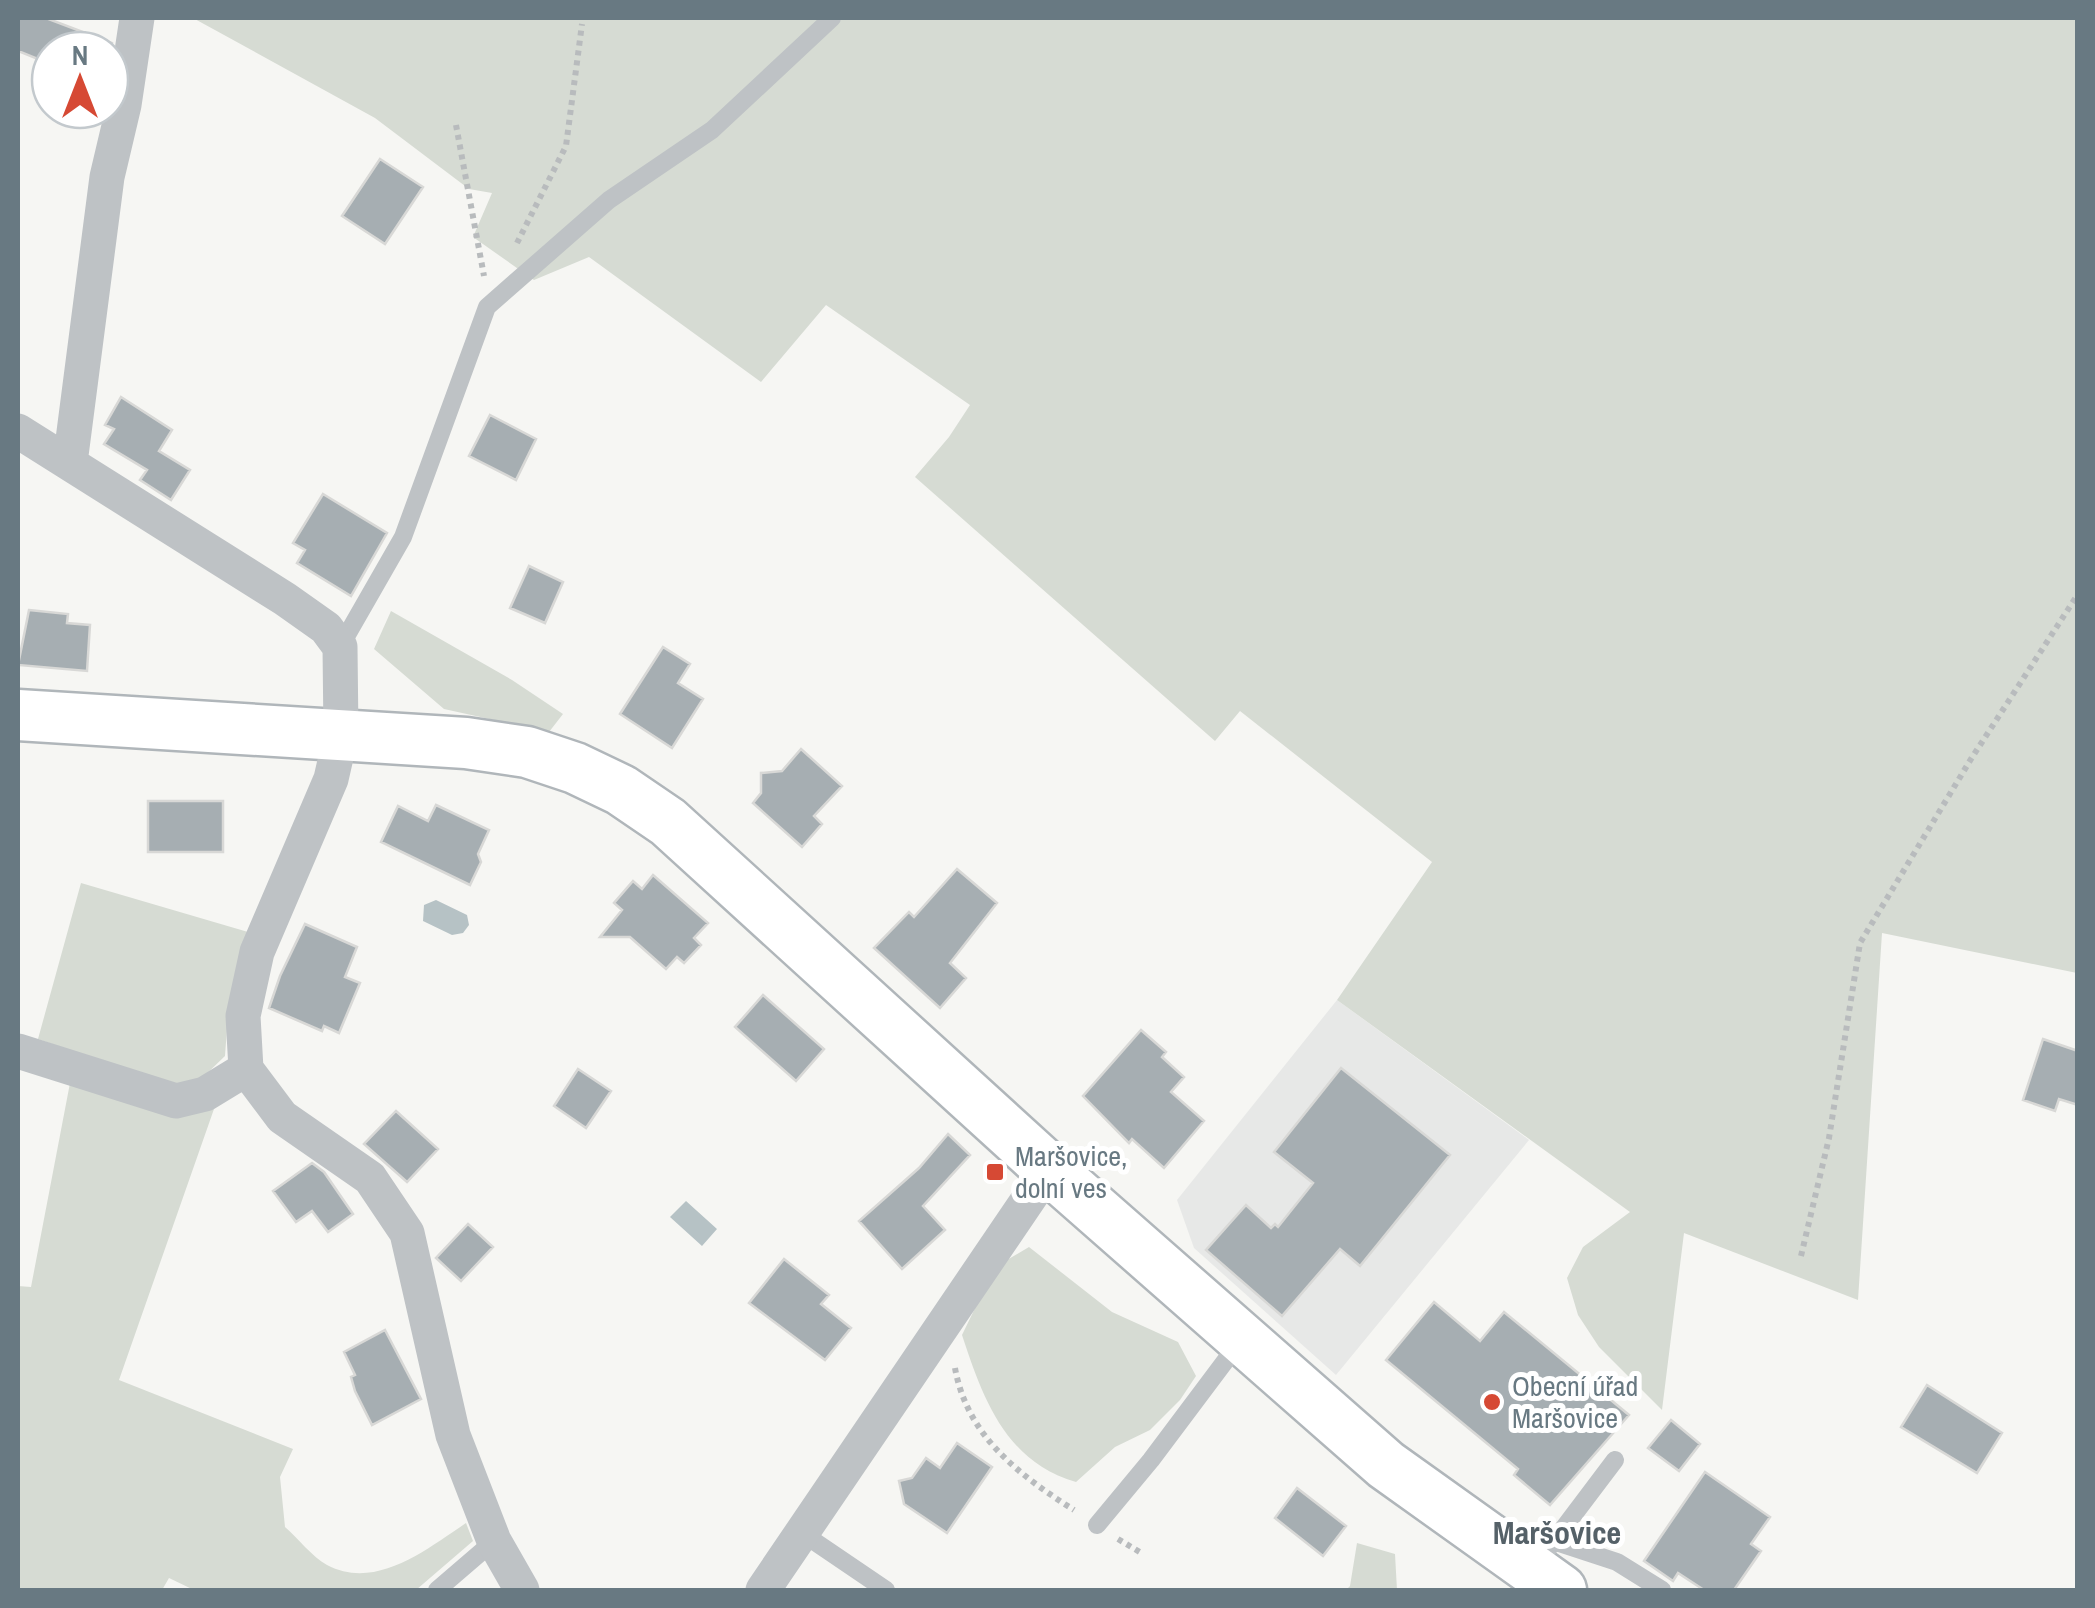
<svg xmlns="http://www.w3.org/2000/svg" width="2095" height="1608" viewBox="0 0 2095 1608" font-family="'Archivo Narrow',sans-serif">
  <rect width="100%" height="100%" fill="#f6f6f3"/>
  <path fill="#e7e8e7" d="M 1337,1000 L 1529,1140 L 1336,1375 L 1194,1248 L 1177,1200 Z"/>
  <path fill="#d6dbd3" d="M 193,18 L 2077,18 L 2077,973 L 1882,933 L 1858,1300 L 1684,1233 L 1662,1410 L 1599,1347 L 1578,1315 L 1567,1278 L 1583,1247 L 1630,1212 L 1337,1000 L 1432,862 L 1240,711 L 1215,741 L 915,477 L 949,437 L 970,405 L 826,305 L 761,382 L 589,257 L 534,280 L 473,237 L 492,193 L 469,189 L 375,118 Z
    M 391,611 L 512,680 L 563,714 L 549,732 L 444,709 L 374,649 Z
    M 81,883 L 248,932 L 228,1015 L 225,1056 L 197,1083 L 175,1087 L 38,1039 Z
    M 70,1083 L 178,1111 L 214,1109 L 119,1380 L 293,1449 L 280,1477 L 285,1527 C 298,1538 312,1557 327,1565 C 376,1591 427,1549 466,1523 L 473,1541 L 416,1590 L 194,1590 L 169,1578 L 162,1590 L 18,1590 L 18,1286 L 31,1287 Z
    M 1029,1247 L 1112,1312 L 1178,1342 L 1196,1376 L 1180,1400 L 1150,1430 L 1115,1447 L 1076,1482 C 1006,1462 983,1399 962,1335 L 995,1267 Z
    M 1357,1543 L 1395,1554 L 1397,1590 L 1346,1590 L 1350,1586 Z"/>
  <path fill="#b6c2c5" d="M 436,900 L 467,915 L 469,925 L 463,933 L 452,935 L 423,921 L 424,905 Z
    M 686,1201 L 717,1229 L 702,1246 L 670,1217 Z"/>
  <path fill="#a6aeb2" stroke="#d8d8d6" stroke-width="2.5" d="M 18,18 L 46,18 L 112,43 L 111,50 L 50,50 L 50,64 L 18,51 Z
    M 380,159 L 423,187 L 385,244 L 342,216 Z
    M 121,397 L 172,430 L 159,451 L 190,470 L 171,500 L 140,480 L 147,470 L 104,444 L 114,429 L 105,425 Z
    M 490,415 L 536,439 L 516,480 L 469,456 Z
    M 323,494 L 387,533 L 351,596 L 297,563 L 305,550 L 293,543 Z
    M 529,566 L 563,582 L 545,623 L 510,608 Z
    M 29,610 L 68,614 L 67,623 L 90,625 L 87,671 L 18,665 Z
    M 663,647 L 690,664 L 678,683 L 703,699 L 672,748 L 620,714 Z
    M 801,749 L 842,786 L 814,816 L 822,824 L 802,847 L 753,803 L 761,793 L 761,773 L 782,771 Z
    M 148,801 L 223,801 L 223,852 L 148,852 Z
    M 436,805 L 489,830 L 478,854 L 481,862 L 470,885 L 381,842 L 398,806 L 428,821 Z
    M 957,869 L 997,903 L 950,963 L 966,978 L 940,1008 L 874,948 L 909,912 L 914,917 Z
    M 653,875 L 708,923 L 694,938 L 701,945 L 684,963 L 677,957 L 666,969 L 630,937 L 600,937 L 622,910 L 614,903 L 633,881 L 642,889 Z
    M 305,924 L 357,947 L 345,977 L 360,983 L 339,1033 L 324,1026 L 322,1031 L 269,1008 L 280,976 Z
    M 763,995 L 824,1049 L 796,1081 L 735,1027 Z
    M 1141,1030 L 1166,1052 L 1162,1057 L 1184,1077 L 1171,1092 L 1204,1121 L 1164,1168 L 1132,1139 L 1129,1143 L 1083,1096 Z
    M 2043,1039 L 2078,1051 L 2078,1105 L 2059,1099 L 2055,1111 L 2023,1100 Z
    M 1341,1068 L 1450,1155 L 1360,1266 L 1340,1249 L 1282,1316 L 1206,1250 L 1246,1205 L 1271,1228 L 1275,1224 L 1278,1227 L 1313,1183 L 1274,1152 Z
    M 578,1069 L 611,1091 L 586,1128 L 554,1106 Z
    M 396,1111 L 438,1149 L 407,1182 L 364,1144 Z
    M 948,1134 L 970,1155 L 923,1206 L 945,1230 L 902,1269 L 859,1221 L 919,1168 Z
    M 312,1163 L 324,1172 L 353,1214 L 328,1232 L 312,1211 L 296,1222 L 273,1191 Z
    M 468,1224 L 493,1247 L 461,1281 L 436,1258 Z
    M 784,1259 L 829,1295 L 821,1304 L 851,1328 L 825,1360 L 749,1303 Z
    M 1434,1302 L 1480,1341 L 1504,1312 L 1629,1415 L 1550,1505 L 1514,1475 L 1518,1469 L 1386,1360 Z
    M 385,1330 L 421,1399 L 372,1425 L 355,1391 L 351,1377 L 355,1375 L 344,1352 Z
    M 1927,1385 L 2002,1433 L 1977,1473 L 1901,1427 Z
    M 1671,1420 L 1700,1444 L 1679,1471 L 1648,1448 Z
    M 957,1443 L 992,1467 L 947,1533 L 904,1504 L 899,1481 L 912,1478 L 926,1458 L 940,1468 Z
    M 1705,1472 L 1770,1517 L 1751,1544 L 1761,1551 L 1734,1590 L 1704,1590 L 1678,1573 L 1673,1581 L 1644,1561 Z
    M 1297,1488 L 1346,1526 L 1323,1556 L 1275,1518 Z"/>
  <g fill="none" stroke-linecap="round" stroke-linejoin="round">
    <g stroke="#b0b6ba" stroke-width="55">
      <path id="secondary" d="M 18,715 L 466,743 L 527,752 L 575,768 L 621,790 L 668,822 L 1049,1169 L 1386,1465 L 1561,1590"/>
    </g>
    <path stroke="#b8bbbd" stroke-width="6" stroke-dasharray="5 5" stroke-linecap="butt" d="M 456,125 L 484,276
      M 517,243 L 566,146 L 582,24
      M 1801,1256 L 1829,1138 L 1860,943 L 1971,759 L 2078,594
      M 955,1368 C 967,1436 1019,1475 1074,1510
      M 1118,1539 L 1143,1554"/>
    <path stroke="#bec2c5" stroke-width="18" d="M 340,647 L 403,537 L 487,307 L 609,200 L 712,130 L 832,18
      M 1097,1525 L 1151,1460 L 1241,1340
      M 802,1533 L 886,1590
      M 1553,1541 L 1617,1562 L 1662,1590
      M 1535,1566 L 1615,1460
      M 437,1590 L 494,1541"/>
    <path stroke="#bec2c5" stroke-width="35" d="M 18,431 L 285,599 L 326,628 L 340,647 L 341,735 L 331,779 L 257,952 L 243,1016 L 246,1069 L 282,1117 L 370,1178 L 407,1233 L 453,1435 L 494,1541 L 522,1590
      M 70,463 L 107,177 L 124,105 L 137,18
      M 18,1051 L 176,1101 L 205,1094 L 246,1069
      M 763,1590 L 1049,1169"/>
    <use href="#secondary" stroke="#fff" stroke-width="50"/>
  </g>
  <g fill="#d64934" stroke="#fff" stroke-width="4">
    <rect x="985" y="1162" width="20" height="20" rx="5"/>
    <circle cx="1492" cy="1402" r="10"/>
  </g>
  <g text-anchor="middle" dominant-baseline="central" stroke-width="10" stroke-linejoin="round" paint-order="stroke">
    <g font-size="28" fill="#687982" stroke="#fff" text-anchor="start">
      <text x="1015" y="1156">Maršovice,<tspan x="1015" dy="32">dolní ves</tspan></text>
      <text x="1512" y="1386">Obecní úřad<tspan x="1512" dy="32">Maršovice</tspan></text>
    </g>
    <g font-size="32" font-weight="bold" fill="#556168" stroke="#fff">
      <text x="1557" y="1532">Maršovice</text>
    </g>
  </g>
  <rect width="2095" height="1608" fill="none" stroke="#687982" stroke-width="40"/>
  <g transform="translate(80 80)"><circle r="48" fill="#ffffff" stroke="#c3c9cd" stroke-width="2.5"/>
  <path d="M0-8L18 38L0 25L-18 38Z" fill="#d64934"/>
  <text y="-15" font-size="28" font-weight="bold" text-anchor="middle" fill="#687982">N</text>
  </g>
</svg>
